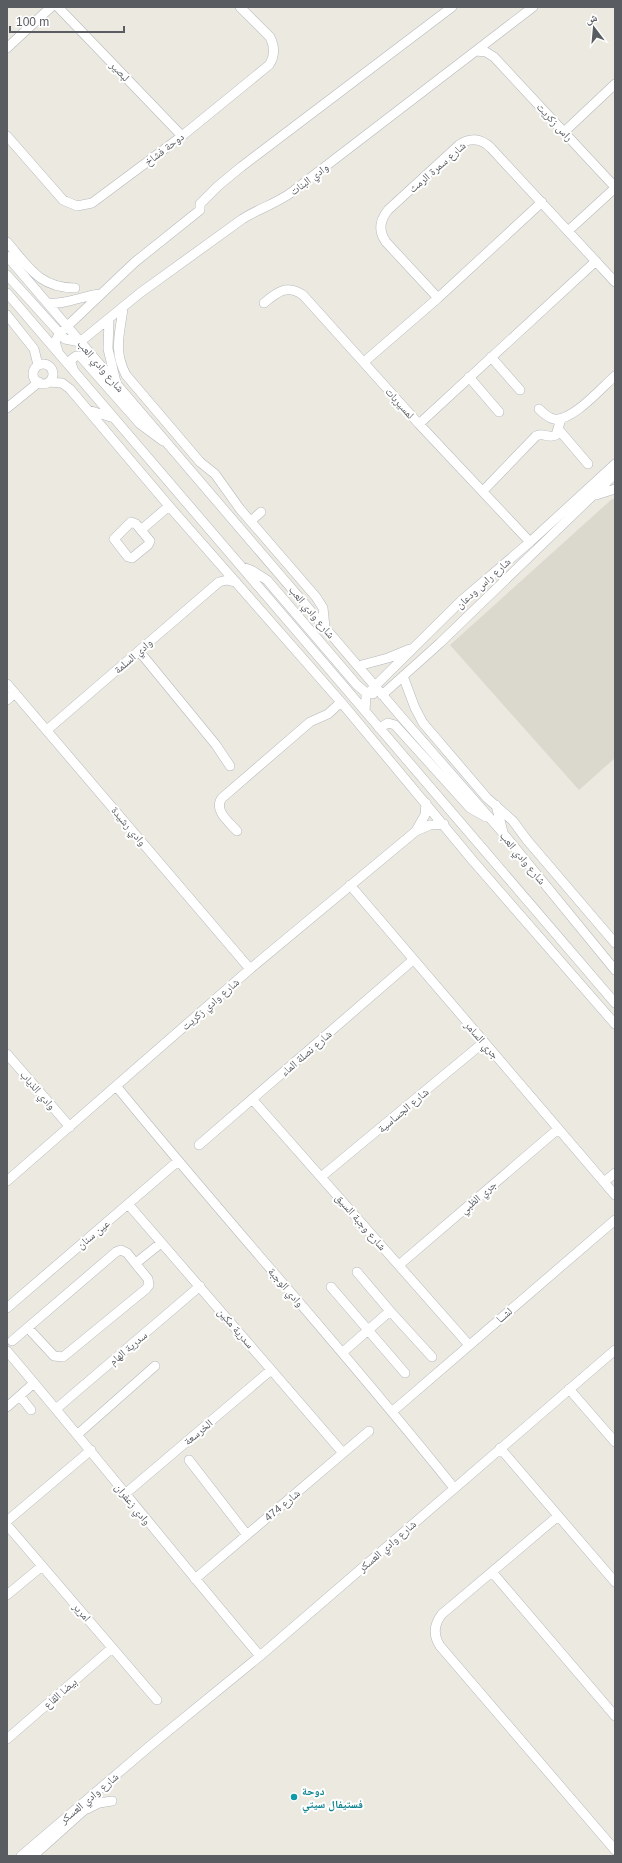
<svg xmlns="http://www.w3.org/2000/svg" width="622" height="1863" viewBox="0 0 622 1863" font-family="Helvetica,'Noto Naskh Arabic',sans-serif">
  <rect width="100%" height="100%" fill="#ebe9e0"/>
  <path fill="#dbd8ce" d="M 612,499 L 615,499 L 615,758 L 579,790 L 450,645 Z"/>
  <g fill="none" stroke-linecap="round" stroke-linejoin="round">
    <g stroke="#b6b8bd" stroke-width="10">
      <path id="minor" d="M 58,7 L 182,136
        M 7,48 L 51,7
        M 476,51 L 486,52 L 494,57 L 615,187
        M 564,132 L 615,84
        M 7,136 L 63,200 L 77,206 L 92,203 L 182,136 L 269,65 C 275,56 275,47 270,37 L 240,7
        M 568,231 L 615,188
        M 7,242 C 28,266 39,288 75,288
        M 7,256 L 404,720 L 503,833 L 615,970
        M 7,275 L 65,339 L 80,342
        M 7,293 L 615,1003
        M 438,298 L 386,242 C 378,231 380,220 388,210 L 459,145 C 470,137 481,138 491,148 L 615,282
        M 47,303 C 65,305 82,296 100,294
        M 264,303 C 277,292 287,284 303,295 L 419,424 L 530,542
        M 123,308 C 120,334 113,350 126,375 L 200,462 L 215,474 L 240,509 L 316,597 L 323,608 L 325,627
        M 7,315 L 34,349 L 38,365
        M 109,319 L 108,349 L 116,382
        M 80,342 L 140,293 L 241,220 C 257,209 276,204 292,192 L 533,7
        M 58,351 L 55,342 L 59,334 L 135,262 L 200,210 L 200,204 L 218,186 L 241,167 L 452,7
        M 491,357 L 520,390
        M 364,362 L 438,298 L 542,202
        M33 374a10 10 0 1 1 20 0a10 10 0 1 1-20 0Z
        M 74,371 L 71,363 L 72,359 L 76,356 L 80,356 L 140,424 L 163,441
        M 469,377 L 499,412
        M 49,382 L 62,383 L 70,389 L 169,506 L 341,702 L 474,862 L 615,1024
        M 7,408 L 39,382
        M 539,409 C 543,413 548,418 554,419 C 572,422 602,387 615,376
        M 88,410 L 114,418
        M 419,424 L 596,261
        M 559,430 L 588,464
        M 483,491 L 536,436 C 543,432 549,439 556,435 L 561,419
        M 596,495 L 615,489
        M 251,521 L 261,512
        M 131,522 L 136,524 L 150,541 L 148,545 L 132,558 L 128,557 L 114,539 Z
        M 141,530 L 169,506
        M 242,567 L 251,570 L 267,580 L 357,685 L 364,691 L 373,694
        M 139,651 L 216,745 L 230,766
        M 358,666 L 388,658 L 410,649
        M 403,676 L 415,708 L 423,723 L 487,798 L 513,821 L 527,840 L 615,943
        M 7,684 L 250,969
        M 382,695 L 440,643 L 615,474
        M 7,700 L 15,693
        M 365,711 L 366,696 L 375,686 L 462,600 L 530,542 L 615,464
        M 379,728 L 388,723 L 395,725 L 470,808 L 486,817
        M 47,730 L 219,582 L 227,580 L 236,582
        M 496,805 L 503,832
        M 417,829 L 425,815 L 426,803
        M 237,831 C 229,822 213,810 222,798 L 310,722 L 328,714 L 341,702
        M 350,885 L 615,1195
        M 7,1054 L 70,1127
        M 117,1087 C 227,1222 345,1351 454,1488
        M 252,1099 L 469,1345
        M 199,1145 L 413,960
        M 321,1177 L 484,1042
        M 7,1181 L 250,969 L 416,831 L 430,825 L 444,824
        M 604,1182 L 615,1173
        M 128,1204 L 343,1453
        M 136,1263 L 161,1243
        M 399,1265 L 558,1129
        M 357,1272 L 390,1311 L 432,1357
        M 331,1287 L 405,1373
        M 7,1308 L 178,1161
        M 12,1341 L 116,1252 L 121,1250 L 127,1253 L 148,1279 L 149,1285 L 146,1289 L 63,1357 L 54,1356 L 28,1328
        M 7,1351 C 93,1452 174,1555 260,1656
        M 343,1352 L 390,1311
        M 569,1389 L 615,1442
        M 20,1396 L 31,1410
        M 7,1407 L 34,1383
        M 56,1409 L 200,1286
        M 393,1411 L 615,1220
        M 78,1434 L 155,1366
        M 500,1448 L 615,1582
        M 189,1460 L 247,1535
        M 125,1494 L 271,1370
        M 558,1516 L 442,1614 C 434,1624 433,1635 440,1646 L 615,1850
        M 7,1521 L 91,1450
        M 7,1525 L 157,1700
        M 492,1572 L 615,1716
        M 195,1579 L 369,1431
        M 7,1595 L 42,1566
        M 7,1739 L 112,1648
        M 87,1809 L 99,1803 L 112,1801
        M 21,1856 L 151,1745 L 260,1656 L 615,1350
        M 33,1856 L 90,1805"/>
    </g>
    <use href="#minor" stroke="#fff" stroke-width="9"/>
  </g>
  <circle fill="#0f9aa8" stroke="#fff" stroke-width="1.5" cx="294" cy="1797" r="4"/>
  <g text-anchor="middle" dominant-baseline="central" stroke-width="4" stroke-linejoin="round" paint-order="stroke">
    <g font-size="11" fill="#595c61" stroke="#fff">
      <text transform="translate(120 71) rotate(46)">لبصير</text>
      <text transform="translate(555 122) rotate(47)">راس زكريت</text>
      <text transform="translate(164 149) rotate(-37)">دوحة فشاخ</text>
      <text transform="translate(437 167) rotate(-41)">شارع سمرة الرمث</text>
      <text transform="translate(309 179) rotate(-37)">وادي البنات</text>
      <text transform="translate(101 366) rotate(49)">شارع وادي العب</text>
      <text transform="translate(400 403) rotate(48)">لمسيربات</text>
      <text transform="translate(483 583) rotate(-42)">شارع راس ودعان</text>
      <text transform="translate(312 612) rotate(50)">شارع وادي العب</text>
      <text transform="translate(133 656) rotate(-41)">وادي السلمة</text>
      <text transform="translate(129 826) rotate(50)">وادي رشيدة</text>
      <text transform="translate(523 858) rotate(50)">شارع وادي العب</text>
      <text transform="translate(210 1004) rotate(-41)">شارع وادي زكريت</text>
      <text transform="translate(482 1040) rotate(49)">جري السامر</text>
      <text transform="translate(306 1053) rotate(-41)">شارع نصلة الماء</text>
      <text transform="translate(38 1090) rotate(49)">وادي الذياب</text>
      <text transform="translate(403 1110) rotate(-40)">شارع الجساسية</text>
      <text transform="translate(478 1197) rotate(-41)">جري الظبي</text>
      <text transform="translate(361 1222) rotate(49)">شارع وجبة السيق</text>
      <text transform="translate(93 1234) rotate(-40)">عين سنان</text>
      <text transform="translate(286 1287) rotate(49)">وادي الوجبة</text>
      <text transform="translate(504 1315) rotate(-41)">لشــا</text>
      <text transform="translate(236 1328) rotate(49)">سدرية مكين</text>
      <text transform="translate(128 1348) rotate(-40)">سدرية الهام</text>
      <text transform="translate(198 1432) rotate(-40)">الخرسعة</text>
      <text transform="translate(133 1504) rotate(51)">وادي زعفران</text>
      <text transform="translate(282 1505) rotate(-40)">شارع 474</text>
      <text transform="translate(387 1546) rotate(-41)">شارع وادي العسكر</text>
      <text transform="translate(82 1612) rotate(49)">امرير</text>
      <text transform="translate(60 1693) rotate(-41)">بيضا القاع</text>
      <text transform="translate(89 1798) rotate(-40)">شارع وادي العسكر</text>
    </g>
    <g font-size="11" font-weight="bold" fill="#0d838f" stroke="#fff" text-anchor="start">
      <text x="302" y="1791">دوحة<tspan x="302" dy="13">فستيفال سيتي</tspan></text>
    </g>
  </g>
  <rect width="622" height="1863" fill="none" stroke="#595c61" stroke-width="16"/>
  <g transform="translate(594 28) rotate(344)" stroke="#ffffff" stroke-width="3" paint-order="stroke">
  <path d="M0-3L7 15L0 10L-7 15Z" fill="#595c61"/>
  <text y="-6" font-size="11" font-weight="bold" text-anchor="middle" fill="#595c61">ش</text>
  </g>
  <path d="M10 26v6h114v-6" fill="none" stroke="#595c61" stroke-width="2"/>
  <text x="16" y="26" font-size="12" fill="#595c61" stroke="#ffffff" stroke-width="3" paint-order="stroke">100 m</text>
</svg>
